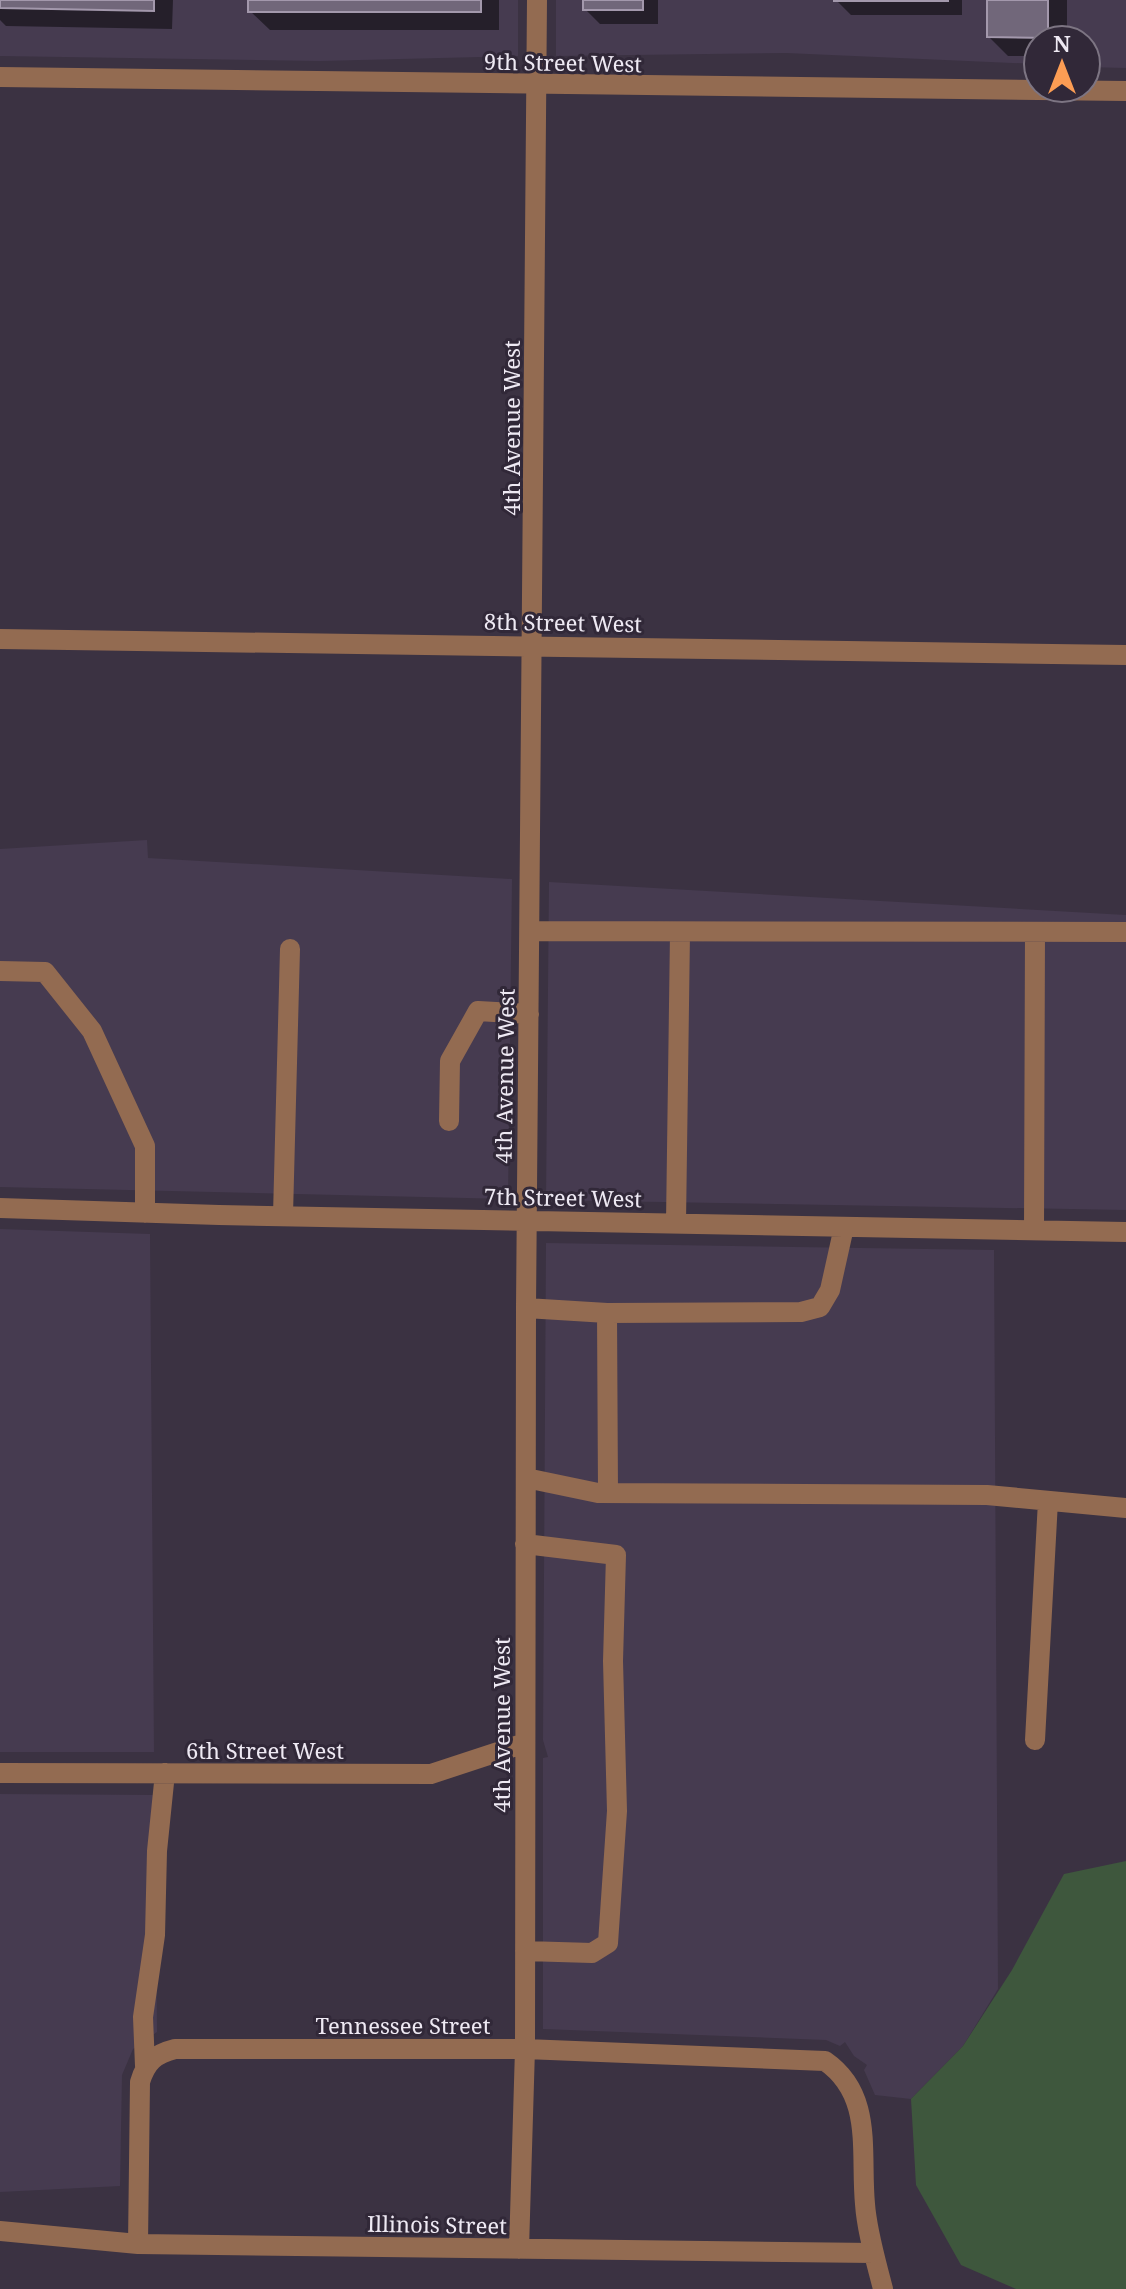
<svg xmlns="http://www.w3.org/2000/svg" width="1126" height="2289" viewBox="0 0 1126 2289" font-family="'Noto Serif',serif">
  <rect width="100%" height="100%" fill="#3b3242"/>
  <path fill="#463b50" d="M 0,0 L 518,0 L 518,56 L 320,61 L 0,56 Z
    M 556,0 L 1126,0 L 1126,68 L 1086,67 L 1086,40 L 1038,40 L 1038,64 L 786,53 L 556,56 Z
    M 147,840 L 148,858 L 512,879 L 508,1199 L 0,1187 L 0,849 Z
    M 549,882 L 1126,915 L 1126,1210 L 546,1200 Z
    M 0,1229 L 150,1234 L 154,1752 L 0,1752 Z
    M 546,1243 L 994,1250 L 998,1989 L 963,2046 L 911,2099 L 875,2095 L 864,2070 L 867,2065 L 854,2056 L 845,2042 L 840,2046 L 826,2040 L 543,2029 L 543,1758 L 548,1757 L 543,1740 Z
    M 0,1794 L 155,1795 L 157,2032 L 133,2049 L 122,2075 L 120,2186 L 0,2192 Z"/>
  <path fill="#3e573d" d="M 1126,1861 L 1126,2289 L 1016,2289 L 961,2265 L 916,2185 L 911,2099 L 963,2046 L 1012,1970 L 1064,1874 Z"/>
  <path fill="#0007" d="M 0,0 L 173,0 L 172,29 L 6,26 L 0,20 Z
    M 250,0 L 499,0 L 499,30 L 270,30 L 250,11 Z
    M 585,0 L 658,0 L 658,24 L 600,24 L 585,9 Z
    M 836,0 L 962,0 L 962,15 L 851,15 Z
    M 989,0 L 1067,0 L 1067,40 L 1038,40 L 1038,56 L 1008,56 L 989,37 Z"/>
  <path fill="#71677a" stroke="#a398ac" stroke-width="2" d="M 0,0 L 154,0 L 154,11 L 0,8 Z
    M 248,0 L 481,0 L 481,12 L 248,12 Z
    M 583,0 L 643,0 L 643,10 L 583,10 Z
    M 834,0 L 948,0 L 948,1 L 834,1 Z
    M 987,0 L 1048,0 L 1048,38 L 987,37 Z"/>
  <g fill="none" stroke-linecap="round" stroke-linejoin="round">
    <path stroke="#936b51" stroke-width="20" d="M 0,77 L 1126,91
      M 0,639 L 1126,655
      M 530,931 L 1126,932
      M 0,971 L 45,972 L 92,1031 L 145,1146 L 145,1213
      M 449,1121 L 450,1061 L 478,1011 L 529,1014
      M 0,1208 L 219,1215 L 1126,1232
      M 283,1215 L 290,949
      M 676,1223 L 680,933
      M 1034,1230 L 1035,932
      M 526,1308 L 607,1313
      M 526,1478 L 598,1493 L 987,1495 L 1126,1508
      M 608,1493 L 607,1313 L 801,1312 L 820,1307 L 830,1290 L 844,1227
      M 1035,1740 L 1048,1501
      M 0,1773 L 431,1774 L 525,1743
      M 525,1951 L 592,1953 L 608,1943 L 617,1811 L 613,1661 L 616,1555 L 525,1544
      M 145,2066 L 143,2017 L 155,1935 L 157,1851 L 165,1773
      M 0,2231 L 138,2244 L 874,2253
      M 138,2244 L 140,2082 C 146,2062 155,2054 175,2049 L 525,2049 L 825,2061 C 874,2095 860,2152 865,2204 C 867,2232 876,2261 883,2289
      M 519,2249 L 525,2049 L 526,1308 L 537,0"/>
  </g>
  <g text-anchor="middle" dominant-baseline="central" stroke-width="6" stroke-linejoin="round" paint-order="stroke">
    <g font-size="22" fill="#eee9f3" stroke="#312838">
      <text transform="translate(563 62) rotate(1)">9th Street West</text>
      <text transform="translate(511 428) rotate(-90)">4th Avenue West</text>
      <text transform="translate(563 622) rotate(1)">8th Street West</text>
      <text transform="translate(504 1076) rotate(-89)">4th Avenue West</text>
      <text transform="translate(563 1197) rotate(1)">7th Street West</text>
      <text transform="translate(501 1725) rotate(-90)">4th Avenue West</text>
      <text x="265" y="1750">6th Street West</text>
      <text x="403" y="2025">Tennessee Street</text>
      <text transform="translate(437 2224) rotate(1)">Illinois Street</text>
    </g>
  </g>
  <g transform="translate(1062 64)"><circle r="38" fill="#312838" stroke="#7d7583" stroke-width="2"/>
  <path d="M0-6L14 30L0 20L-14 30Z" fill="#fc9d54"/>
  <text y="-12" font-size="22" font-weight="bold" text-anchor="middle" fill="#eee9f3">N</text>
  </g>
</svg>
